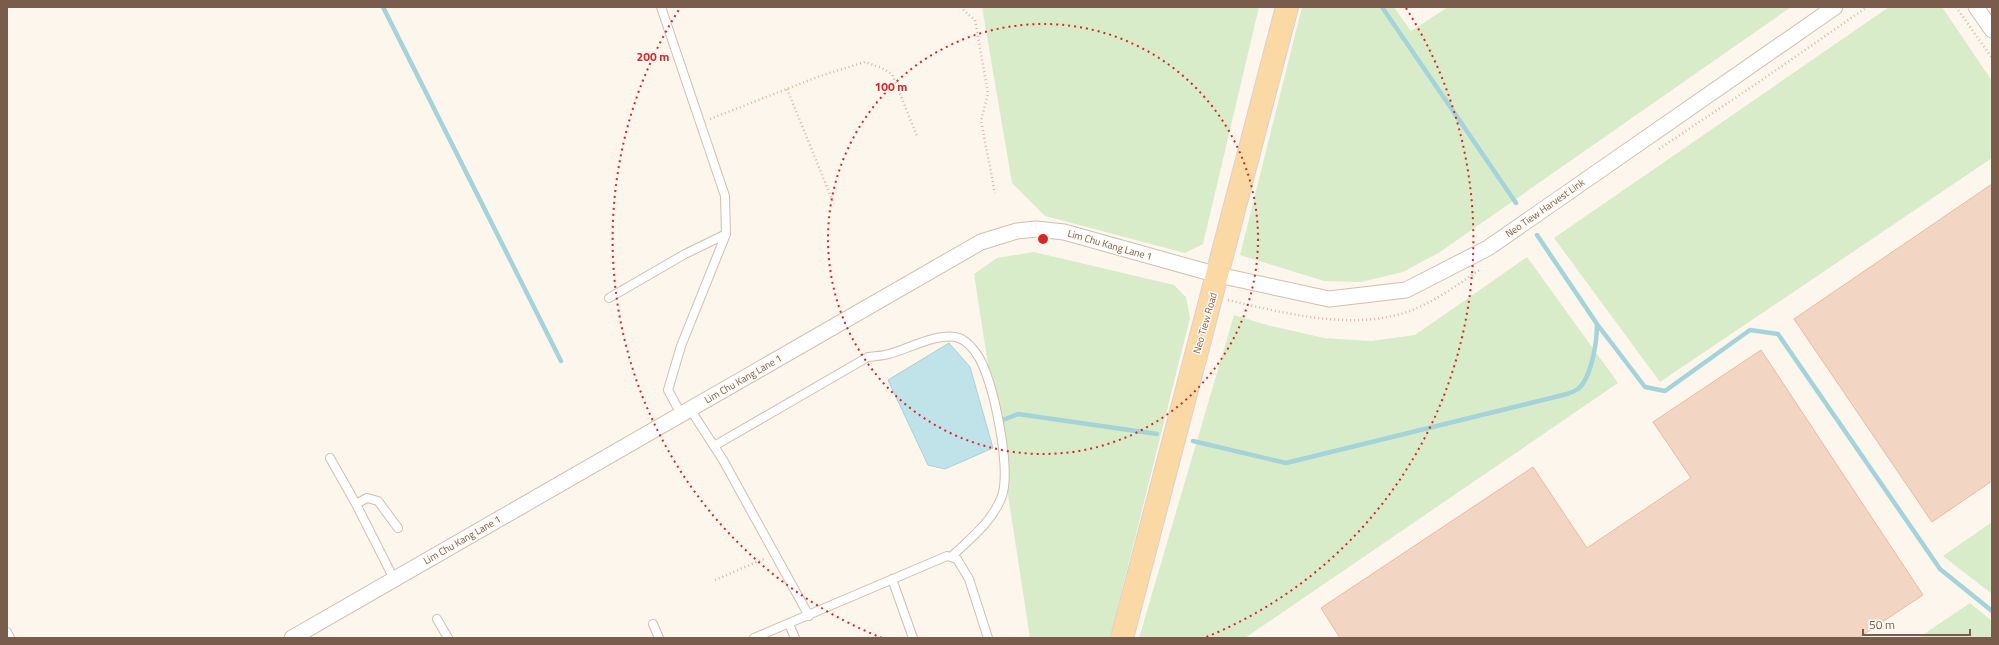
<svg xmlns="http://www.w3.org/2000/svg" width="1999" height="645" viewBox="0 0 1999 645" font-family="'Titillium Web',sans-serif">
  <rect width="100%" height="100%" fill="#fdf6ec"/>
  <path fill="#d8ecc9" d="M 982,7 L 1259,7 L 1203,244 L 1185,253 L 1045,216 L 1012,183 Z
    M 1302,7 L 1394,7 L 1411,31 L 1448,7 L 1791,7 L 1440,252 L 1403,272 L 1361,282 L 1324,281 L 1240,255 Z
    M 1889,7 L 1942,7 L 1992,81 L 1992,158 L 1660,382 L 1554,238 Z
    M 1034,252 L 1174,285 L 1186,297 L 1190,318 L 1110,638 L 1030,638 L 974,274 L 997,258 Z
    M 1527,257 L 1618,383 L 1245,638 L 1139,638 L 1234,315 L 1267,325 L 1324,338 L 1371,341 L 1415,335 Z
    M 1992,522 L 1992,594 L 1943,556 Z
    M 1970,603 L 1992,621 L 1992,638 L 1918,638 Z"/>
  <path fill="#bfe3e8" stroke="#a5d3da" d="M 949,343 L 970,367 L 993,448 L 945,469 L 928,465 L 888,380 Z"/>
  <g fill="none" stroke-linecap="round" stroke-linejoin="round">
    <path stroke="#a5d3da" stroke-width="4.5" d="M 383,7 L 561,361
      M 1382,7 L 1516,203
      M 1537,235 L 1597,324 L 1645,387 L 1665,391 L 1750,330 L 1778,334 L 1940,569 L 1992,611
      M 1000,421 L 1018,414 L 1157,434
      M 1193,441 L 1286,463 L 1567,394 C 1570,393 1575,391 1578,389 C 1592,377 1597,341 1597,324"/>
  </g>
  <path fill="#f3d5c3" stroke="#e6bba3" d="M 1992,184 L 1992,481 L 1932,522 L 1794,319 Z
    M 1761,350 L 1923,595 L 1858,638 L 1340,638 L 1321,608 L 1533,467 L 1587,548 L 1691,478 L 1653,422 Z"/>
  <g fill="none" stroke-linecap="round" stroke-linejoin="round">
    <g stroke="#d1beb0" stroke-width="10">
      <path id="lane" d="M 661,7 L 725,196 L 726,234 L 681,346 L 668,390 L 681,414
        M 609,298 L 685,254 L 726,234
        M 690,409 L 723,460 L 809,616
        M 714,446 L 868,357 C 875,356 882,356 889,354 C 908,349 940,331 959,338 C 970,342 980,357 984,368 C 995,395 1011,468 1002,496 C 993,521 970,539 952,556
        M 330,458 L 356,504 L 394,579
        M 356,504 L 367,498 L 378,501 L 398,528
        M 892,579 L 913,638
        M 437,619 L 448,638
        M 653,624 L 659,638
        M 789,624 L 795,638
        M 7,632 L 10,638
        M 754,638 L 947,556 L 957,559 L 969,579 L 988,638"/>
    </g>
    <g stroke="#d1beb0" stroke-width="17">
      <path id="street" d="M 1976,7 L 1992,30
        M 292,638 L 981,242 L 1017,231 L 1036,229 L 1064,232 L 1218,275 L 1329,299 L 1406,290 L 1488,248 L 1835,7"/>
    </g>
    <g stroke="#dad1cd" stroke-width="24">
      <path id="primary" d="M 1122,638 L 1287,7"/>
    </g>
    <path stroke="#d9b8a5" stroke-width="2.5" stroke-dasharray="1 3" stroke-linecap="butt" d="M 960,7 L 975,20 L 988,93 L 981,121 L 995,193
      M 1956,7 L 1992,58
      M 787,89 L 834,204
      M 710,119 L 820,76 L 865,62 L 882,68 L 892,74 L 917,136
      M 1659,149 L 1756,84 L 1867,7
      M 1228,300 C 1283,313 1349,330 1404,313 C 1432,304 1457,285 1481,269
      M 715,580 L 766,558"/>
    <use href="#lane" stroke="#fff" stroke-width="8"/>
    <use href="#street" stroke="#fff" stroke-width="15"/>
    <use href="#primary" stroke="#fbd9a5" stroke-width="22"/>
  </g>
  <g fill="none" stroke="#d62828" stroke-width="2" stroke-dasharray="2 4">
    <circle cx="1043" cy="239" r="215"/>
    <path d="M882 638A430 430 0 0 1 680 8M1406 8A430 430 0 0 1 1204 638"/>
  </g>
  <g text-anchor="middle" dominant-baseline="central" stroke-width="3" stroke-linejoin="round" paint-order="stroke">
    <g font-size="10" fill="#7a5c4d" stroke="#fffaf3">
      <text transform="translate(1545 208) rotate(-35)">Neo Tiew Harvest Link</text>
      <text transform="translate(1110 245) rotate(16)">Lim Chu Kang Lane 1</text>
      <text transform="translate(1205 323) rotate(-74)">Neo Tiew Road</text>
      <text transform="translate(743 379) rotate(-30)">Lim Chu Kang Lane 1</text>
      <text transform="translate(462 540) rotate(-30)">Lim Chu Kang Lane 1</text>
    </g>
  </g>
  <circle cx="1043" cy="239" r="6" fill="#d62828" stroke="#fffaf3" stroke-width="2"/>
  <g font-size="12" text-anchor="middle" font-weight="bold" fill="#d62828" stroke="#fffaf3" stroke-width="3" stroke-linejoin="round" paint-order="stroke">
    <text x="653" y="61">200 m</text>
    <text x="891" y="91">100 m</text>
  </g>
  <rect width="1999" height="645" fill="none" stroke="#7a5c4d" stroke-width="16"/>
  <path d="M1863 629v6h107v-6" fill="none" stroke="#7a5c4d" stroke-width="2"/>
  <text x="1869" y="629" font-size="12" fill="#7a5c4d" stroke="#fffaf3" stroke-width="3" paint-order="stroke">50 m</text>
</svg>
